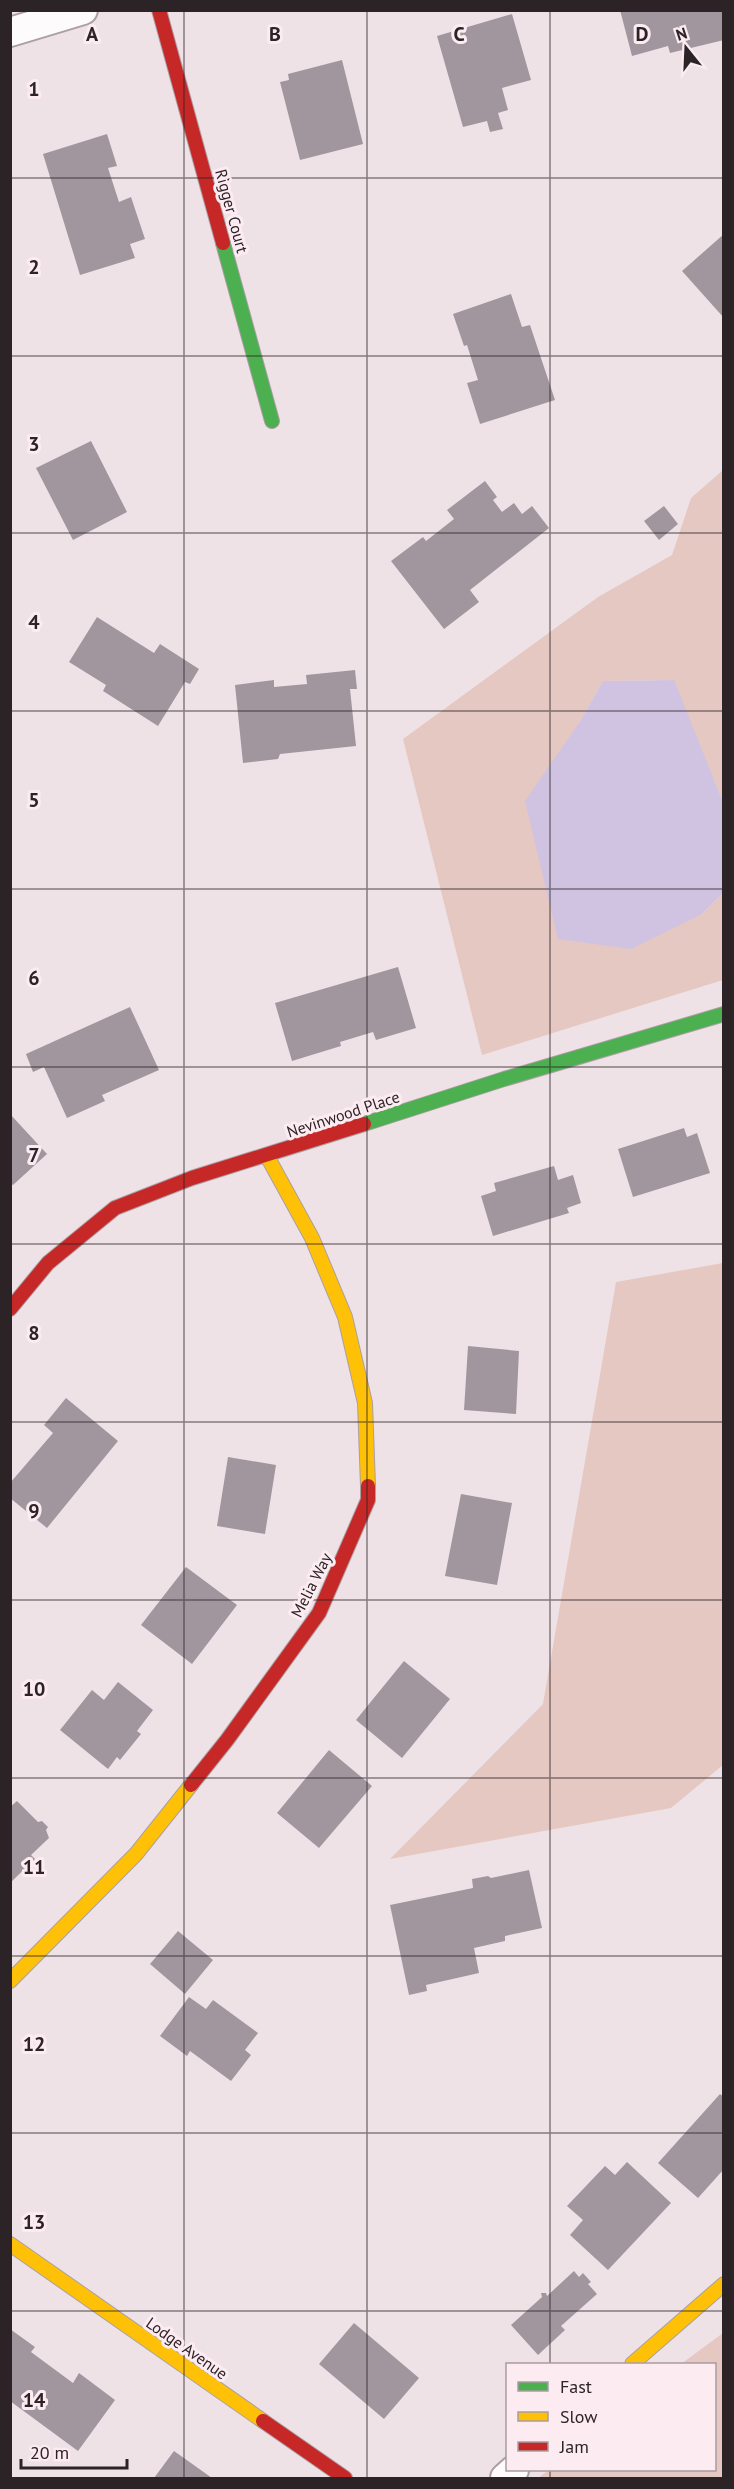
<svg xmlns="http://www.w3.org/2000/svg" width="734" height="2489" viewBox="0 0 734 2489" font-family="'PT Sans',sans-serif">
  <rect width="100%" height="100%" fill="#efe2e7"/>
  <path fill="#e5c8c1" d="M 723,470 L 723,802 L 673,680 L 603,681 L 579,723 L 702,914 L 723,893 L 723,980 L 482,1055 L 403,739 L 598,597 L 672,555 L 691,498 Z
    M 723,1263 L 723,1765 L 671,1808 L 390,1859 L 543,1704 L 616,1282 Z
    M 723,2333 L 723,2478 L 538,2478 L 549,2470 L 714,2470 L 714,2364 L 681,2364 Z"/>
  <path fill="#d0c2e1" d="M 674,680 L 723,802 L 723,893 L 702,914 L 631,949 L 558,939 L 525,801 L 579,723 L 603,681 Z"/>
  <path fill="#a2969e" d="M 620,10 L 724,10 L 724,40 L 670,53 L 668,46 L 632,56 Z
    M 512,14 L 531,80 L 502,88 L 508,110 L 498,113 L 503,129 L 490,132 L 487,121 L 463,127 L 437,36 Z
    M 342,60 L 363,144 L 300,160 L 280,82 L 289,80 L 288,74 Z
    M 107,134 L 117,166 L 108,168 L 119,202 L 131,197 L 145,239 L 130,244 L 135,258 L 80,275 L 43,154 Z
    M 724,234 L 724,318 L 682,271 Z
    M 511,294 L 522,327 L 530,325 L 555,400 L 480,424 L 467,383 L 478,380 L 467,345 L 464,346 L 453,314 Z
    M 91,441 L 127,512 L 73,540 L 36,468 Z
    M 485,481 L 497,497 L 493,500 L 502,512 L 514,503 L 522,514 L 532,506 L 549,528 L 470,590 L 479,602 L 444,629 L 391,561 L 423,537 L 426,541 L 454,519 L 447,510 Z
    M 664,506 L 678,524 L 659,540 L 644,521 Z
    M 97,617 L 154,653 L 160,644 L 199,669 L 190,684 L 185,682 L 158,726 L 103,691 L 106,685 L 69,662 Z
    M 355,670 L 357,689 L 350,689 L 356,746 L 280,754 L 278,759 L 243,763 L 235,685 L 274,680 L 274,687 L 307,684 L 306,675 Z
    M 398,967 L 416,1028 L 376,1040 L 373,1032 L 340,1042 L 341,1046 L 292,1061 L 275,1003 Z
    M 130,1007 L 159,1070 L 102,1095 L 105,1101 L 67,1118 L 44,1067 L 33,1072 L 26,1054 Z
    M 10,1114 L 47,1154 L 13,1185 L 10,1183 Z
    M 684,1128 L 687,1137 L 697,1133 L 710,1173 L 633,1197 L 618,1149 Z
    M 554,1166 L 558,1180 L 573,1175 L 581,1203 L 567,1208 L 569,1213 L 493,1236 L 481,1196 L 496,1191 L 494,1183 Z
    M 468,1346 L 519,1351 L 516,1414 L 464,1410 Z
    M 66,1398 L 118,1441 L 47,1528 L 10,1498 L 10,1483 L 53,1433 L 44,1425 Z
    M 228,1457 L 276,1465 L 265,1534 L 217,1526 Z
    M 461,1494 L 512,1503 L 497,1585 L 445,1576 Z
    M 186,1567 L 237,1605 L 192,1664 L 141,1625 Z
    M 404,1661 L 450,1699 L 402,1758 L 356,1720 Z
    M 118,1682 L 153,1710 L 137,1731 L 141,1734 L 120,1760 L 117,1757 L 108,1769 L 60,1730 L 92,1690 L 104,1700 Z
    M 329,1750 L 372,1786 L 319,1848 L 277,1813 Z
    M 17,1801 L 38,1822 L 42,1821 L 48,1827 L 46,1830 L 49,1838 L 31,1855 L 35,1859 L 10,1883 L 10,1807 Z
    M 529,1870 L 542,1928 L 505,1936 L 505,1941 L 474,1948 L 479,1973 L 426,1985 L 427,1991 L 409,1995 L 390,1905 L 473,1888 L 472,1879 L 488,1876 L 491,1878 Z
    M 178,1931 L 213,1960 L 185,1994 L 150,1964 Z
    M 189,1997 L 206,2009 L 213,2000 L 258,2033 L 245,2050 L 251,2055 L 231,2081 L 190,2051 L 187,2056 L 160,2036 Z
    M 720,2094 L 724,2097 L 724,2169 L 698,2198 L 658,2163 Z
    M 627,2162 L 671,2203 L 608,2270 L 570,2235 L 583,2220 L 567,2206 L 605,2166 L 615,2175 Z
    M 574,2271 L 579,2277 L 583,2273 L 591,2282 L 588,2284 L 597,2294 L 561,2326 L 565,2330 L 538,2355 L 511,2325 L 542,2297 L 541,2293 L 546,2293 L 547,2296 Z
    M 354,2323 L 419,2378 L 384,2419 L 319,2364 Z
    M 10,2329 L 35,2347 L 31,2352 L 73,2383 L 79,2373 L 115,2400 L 78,2451 L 10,2401 Z
    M 174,2451 L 212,2478 L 154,2478 Z"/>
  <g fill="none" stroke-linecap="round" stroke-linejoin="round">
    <g stroke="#aa9fa3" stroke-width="32">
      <path id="street" d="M 10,32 L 83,10
        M 505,2478 L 514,2470"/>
    </g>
    <g stroke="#aa9fa3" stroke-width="16">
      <path id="fast" d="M 223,243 L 272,421
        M 364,1124 L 504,1079 L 724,1014"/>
    </g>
    <g stroke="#aa9fa3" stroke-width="16">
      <path id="slow" d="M 267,1156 L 312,1238 L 345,1317 L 365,1403 L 368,1486
        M 10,1981 L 136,1854 L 191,1785
        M 10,2244 L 263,2421
        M 632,2364 L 724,2284"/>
    </g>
    <g stroke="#aa9fa3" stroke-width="16">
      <path id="jam" d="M 159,10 L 223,243
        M 10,1309 L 48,1263 L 115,1208 L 192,1178 L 364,1124
        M 191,1785 L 227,1740 L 319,1613 L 368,1500 L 368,1486
        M 263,2421 L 345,2478"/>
    </g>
    <use href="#street" stroke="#fdfbfb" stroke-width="28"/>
    <use href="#fast" stroke="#4caf50" stroke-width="14"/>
    <use href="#slow" stroke="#ffc107" stroke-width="14"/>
    <use href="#jam" stroke="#c62828" stroke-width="14"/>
  </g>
  <path fill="none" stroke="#2c2327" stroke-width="1.5" stroke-opacity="0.55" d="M 184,10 L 184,2478M 367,10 L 367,2478M 550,10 L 550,2364M 10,178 L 724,178M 10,356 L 724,356M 10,533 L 724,533M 10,711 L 724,711M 10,889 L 724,889M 10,1067 L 724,1067M 10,1244 L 724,1244M 10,1422 L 724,1422M 10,1600 L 724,1600M 10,1778 L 724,1778M 10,1956 L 724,1956M 10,2133 L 724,2133M 10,2311 L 724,2311M 550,2470 L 550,2478"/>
  <g text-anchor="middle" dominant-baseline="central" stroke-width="6" stroke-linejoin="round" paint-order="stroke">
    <g font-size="16" fill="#2c2327" stroke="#fcecf2">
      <text transform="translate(232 211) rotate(75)">Rigger Court</text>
      <text transform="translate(343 1114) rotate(-18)">Nevinwood Place</text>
      <text transform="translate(311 1585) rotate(-63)">Melia Way</text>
      <text transform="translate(187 2348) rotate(35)">Lodge Avenue</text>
    </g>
  </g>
  <g font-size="20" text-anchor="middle" font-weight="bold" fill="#2c2327" stroke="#fcecf2" stroke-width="6" stroke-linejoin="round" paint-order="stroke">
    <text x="92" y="41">A</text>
    <text x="275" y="41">B</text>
    <text x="459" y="41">C</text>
    <text x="642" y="41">D</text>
    <text x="34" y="96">1</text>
    <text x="34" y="274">2</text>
    <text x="34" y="451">3</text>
    <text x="34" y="629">4</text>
    <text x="34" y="807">5</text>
    <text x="34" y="985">6</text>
    <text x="34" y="1162">7</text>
    <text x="34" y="1340">8</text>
    <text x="34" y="1518">9</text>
    <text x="34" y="1696">10</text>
    <text x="34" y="1874">11</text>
    <text x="34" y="2051">12</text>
    <text x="34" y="2229">13</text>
    <text x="34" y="2407">14</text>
  </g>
  <rect width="734" height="2489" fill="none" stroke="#2c2327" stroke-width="24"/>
  <rect x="506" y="2363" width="210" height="108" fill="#fcecf2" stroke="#a99ca1" stroke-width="1.5"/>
  <rect x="518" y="2382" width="30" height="9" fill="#4caf50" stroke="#a99ca1" stroke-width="1.5"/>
  <text x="560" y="2393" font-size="18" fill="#2c2327">Fast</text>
  <rect x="518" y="2412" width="30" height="9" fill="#ffc107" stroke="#a99ca1" stroke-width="1.5"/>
  <text x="560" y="2423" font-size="18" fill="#2c2327">Slow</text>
  <rect x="518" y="2442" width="30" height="9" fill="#c62828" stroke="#a99ca1" stroke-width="1.5"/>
  <text x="560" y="2453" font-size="18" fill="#2c2327">Jam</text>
  <g transform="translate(686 48) rotate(342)" stroke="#fcecf2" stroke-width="4.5" paint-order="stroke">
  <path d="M0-4.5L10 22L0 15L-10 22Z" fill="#2c2327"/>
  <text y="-9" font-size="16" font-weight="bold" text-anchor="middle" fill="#2c2327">N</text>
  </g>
  <path d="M21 2459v9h106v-9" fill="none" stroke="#2c2327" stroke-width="3"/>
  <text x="30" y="2459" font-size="18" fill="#2c2327" stroke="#fcecf2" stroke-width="4.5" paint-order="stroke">20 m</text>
</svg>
